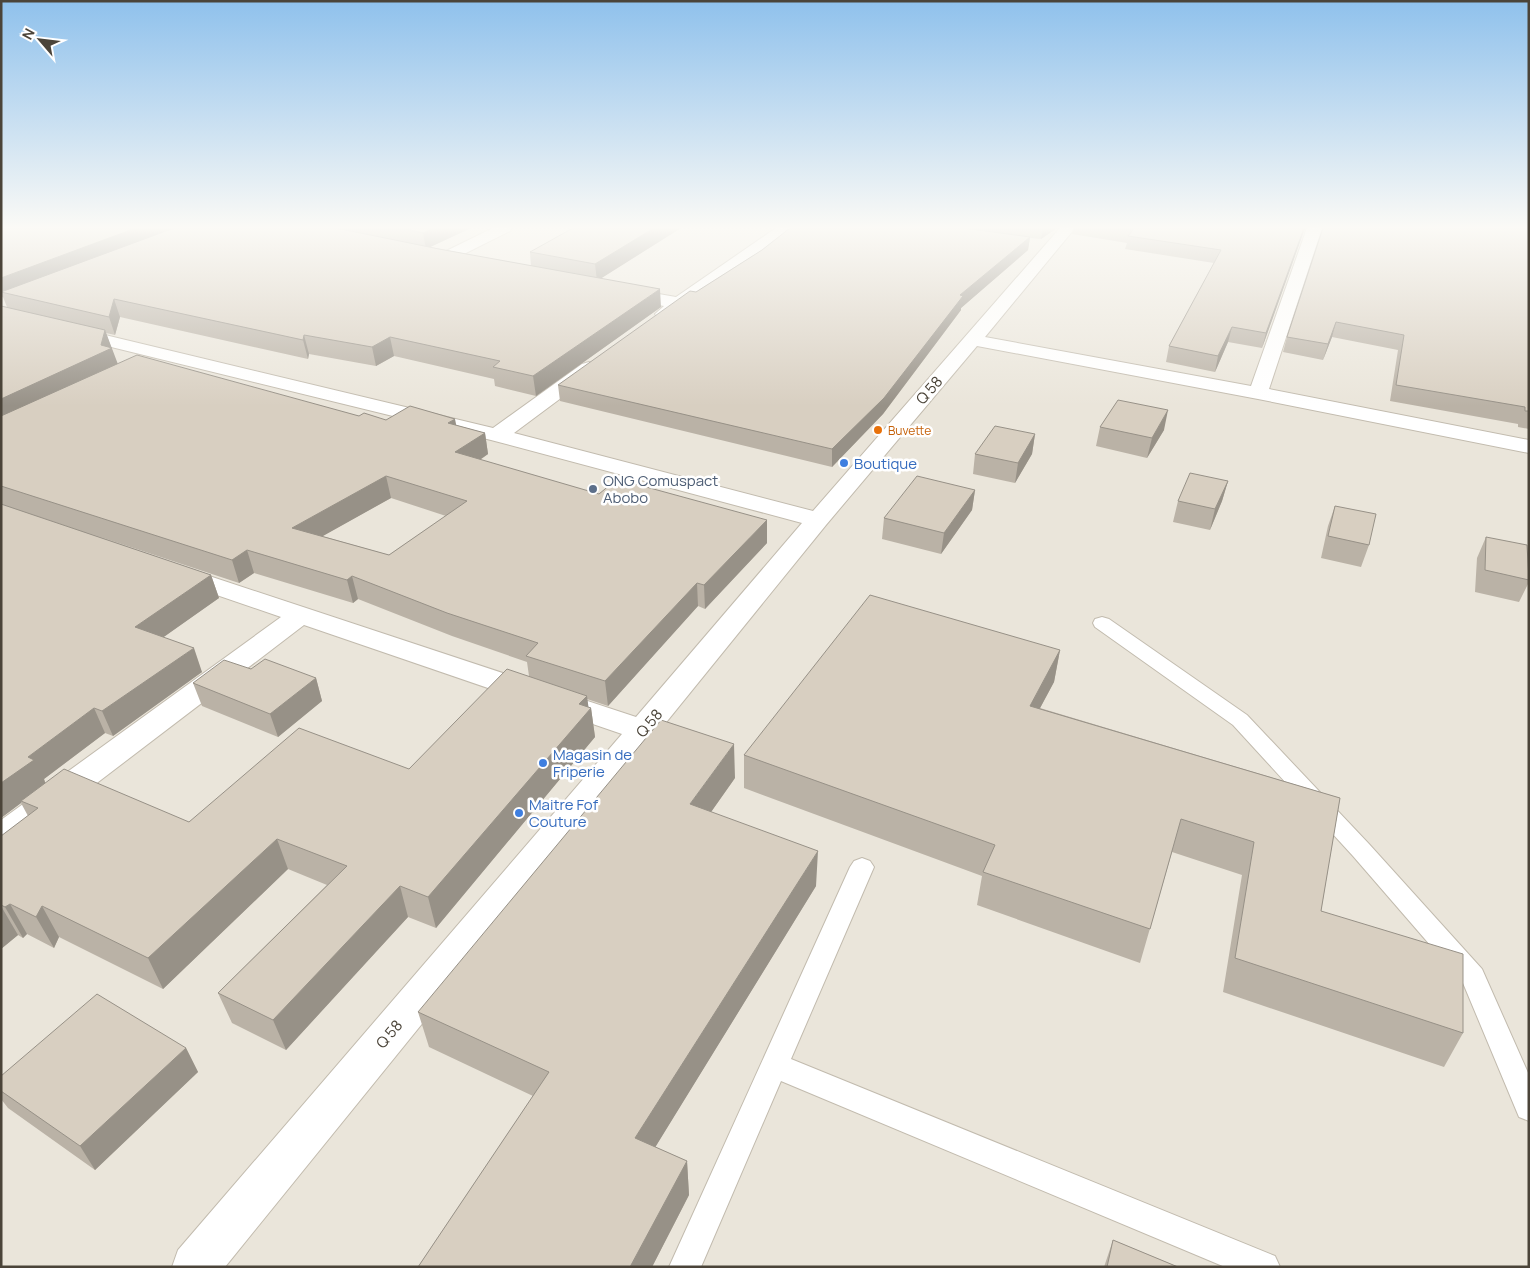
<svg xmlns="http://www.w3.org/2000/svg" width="1530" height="1268" viewBox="0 0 1530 1268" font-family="Manrope,sans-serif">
  <rect width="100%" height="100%" fill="#f6f3ec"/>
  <path fill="#eae5da" d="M 1,228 L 1529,228 L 1529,1267 L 1,1267 Z"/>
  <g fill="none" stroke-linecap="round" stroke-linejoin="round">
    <g stroke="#c2bbae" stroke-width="2">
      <path id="lane" d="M 1102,617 L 1109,619 L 1247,715 L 1369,844 L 1482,969 L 1529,1075 L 1529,1121 L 1519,1117 L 1463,983 L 1353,856 L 1233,725 L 1095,627 L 1093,623 L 1095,619 Z
        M 862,858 L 870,861 L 874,867 L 791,1059 L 1275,1256 L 1280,1267 L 1225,1267 L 781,1081 L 701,1267 L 669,1267 L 850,867 L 854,861 Z"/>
    </g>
    <g stroke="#c2bbae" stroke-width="2">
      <path id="street" d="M 493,228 L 512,228 L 510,231 L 448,262 L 436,262 L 434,259 L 436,256 Z
        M 776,228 L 793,228 L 670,318 L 664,319 L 658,318 L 655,314 L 664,306 L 618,297 L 615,293 L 618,289 L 624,288 L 676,297 Z
        M 1060,228 L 1075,228 L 985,337 L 1251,386 L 1307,228 L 1322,228 L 1269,389 L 1529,440 L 1529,453 L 1258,399 L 977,346 L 826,525 L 225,1267 L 172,1267 L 178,1250 L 622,734 L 304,625 L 13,847 L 1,850 L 1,820 L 281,617 L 170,579 L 166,574 L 170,569 L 179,566 L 188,569 L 636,717 L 802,523 L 491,440 L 1,320 L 1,310 L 493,428 L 582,364 L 589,362 L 596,364 L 599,368 L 596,372 L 514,433 L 813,511 Z"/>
    </g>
    <use href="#lane" fill="#fff" fill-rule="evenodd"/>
    <use href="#street" fill="#fff" fill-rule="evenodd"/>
  </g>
  <path fill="#bab2a6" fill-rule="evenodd" d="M 1,228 L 471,228 L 430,247 L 531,266 L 530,252 L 681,228 L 601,278 L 661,307 L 536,396 L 495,386 L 494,379 L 394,356 L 376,366 L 309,354 L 308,359 L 120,317 L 115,335 L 106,333 L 117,364 L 359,416 L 386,420 L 456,425 L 485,433 L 488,454 L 480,460 L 767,543 L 705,609 L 698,606 L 608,706 L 587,699 L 588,707 L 591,708 L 595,737 L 436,928 L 408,917 L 286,1050 L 232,1023 L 218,993 L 327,885 L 288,869 L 163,989 L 59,937 L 54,948 L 27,934 L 23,938 L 18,935 L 1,949 L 1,836 L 28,816 L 21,803 L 1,818 L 1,306 L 7,307 L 3,297 L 1,298 ZM 391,498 L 446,516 L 389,555 L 322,536 ZM 85,532 L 239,583 L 254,573 L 353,603 L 358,599 L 452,636 L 527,662 L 529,676 L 409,769 L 189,822 L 45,783 L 44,779 L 105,733 L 113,736 L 202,672 L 163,637 L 219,598 L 211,575 Z
    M 790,228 L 1057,228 L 1041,239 L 1030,238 L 1028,250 L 961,308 L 961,310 L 883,414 L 832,467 L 560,401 L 558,385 L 696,292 L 762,250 Z
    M 1073,228 L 1305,228 L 1262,348 L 1228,342 L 1215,372 L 1166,362 L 1169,346 L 1214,263 L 1125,249 L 1127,243 L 1072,234 Z
    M 1529,228 L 1529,429 L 1518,427 L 1518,424 L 1390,401 L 1398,350 L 1332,337 L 1323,360 L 1283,352 L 1287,337 Z
    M 1100,427 L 1164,430 L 1147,458 L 1096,446 Z
    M 1035,434 L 1032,454 L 1015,483 L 973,474 L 975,454 Z
    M 1228,481 L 1222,501 L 1210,530 L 1173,522 L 1178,501 Z
    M 975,490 L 972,510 L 941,554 L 882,539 L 884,518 Z
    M 1335,506 L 1369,545 L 1361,567 L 1321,558 L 1328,526 Z
    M 1486,537 L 1529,570 L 1529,582 L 1519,602 L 1475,592 L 1477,558 Z
    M 1060,650 L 1054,682 L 1040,708 L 1340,798 L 1321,911 L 1463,1033 L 1444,1067 L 1223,992 L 1242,875 L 1172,852 L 1140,963 L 977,905 L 982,876 L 744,788 L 744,755 Z
    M 251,669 L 316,678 L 322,701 L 278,737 L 202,706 L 193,683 Z
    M 735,778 L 711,812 L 816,886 L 655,1147 L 687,1161 L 689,1195 L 652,1267 L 418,1267 L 533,1096 L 429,1047 L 418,1012 Z
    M 186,1048 L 198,1072 L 95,1170 L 8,1108 L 1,1099 L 1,1076 Z
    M 1113,1240 L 1178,1267 L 1104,1267 Z"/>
  <path fill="#979187" d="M 136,228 L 184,228 L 1,292 L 1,278 Z
    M 433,228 L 471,228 L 426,249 L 423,233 Z
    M 654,228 L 681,228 L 597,281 L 595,264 Z
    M 1043,228 L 1057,228 L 1041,239 Z
    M 1304,228 L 1305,228 L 1262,348 L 1266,333 Z
    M 1030,237 L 1028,250 L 961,308 L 961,310 L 883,414 L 832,467 L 832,449 L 960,295 Z
    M 660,289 L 661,307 L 536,396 L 533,376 Z
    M 114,299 L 120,317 L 115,335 L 109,317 Z
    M 1336,322 L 1332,337 L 1323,360 L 1328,344 Z
    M 1232,327 L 1228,342 L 1215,372 L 1218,356 Z
    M 105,330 L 119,367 L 1,423 L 1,399 L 101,345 Z
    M 304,335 L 309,354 L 308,359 L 303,340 Z
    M 390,337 L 394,356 L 376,366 L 372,347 Z
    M 1168,410 L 1164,430 L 1147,458 L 1152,438 Z
    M 455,419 L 459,439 L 448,423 Z
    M 485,433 L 488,454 L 459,474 L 455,452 Z
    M 1035,434 L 1032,454 L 1015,483 L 1018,463 Z
    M 386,476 L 391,498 L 298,550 L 292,528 Z
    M 1228,481 L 1222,501 L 1210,530 L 1215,509 Z
    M 975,490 L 972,510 L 941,554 L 944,533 Z
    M 767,520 L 767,543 L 705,609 L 704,585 Z
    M 247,550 L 254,573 L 239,583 L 232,560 Z
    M 211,575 L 219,598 L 144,651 L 135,627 Z
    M 352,576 L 358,599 L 353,603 L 347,580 Z
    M 697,583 L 698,606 L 608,706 L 605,681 Z
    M 194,648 L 202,672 L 113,736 L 102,711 Z
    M 1060,650 L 1054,682 L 1024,738 L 1030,706 Z
    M 316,678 L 322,701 L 278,737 L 270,714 Z
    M 587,696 L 589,711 L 591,708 L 595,737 L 436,928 L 428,897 L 579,704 Z
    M 94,708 L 105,733 L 44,779 L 46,785 L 21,801 L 21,803 L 1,818 L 1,783 L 28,757 Z
    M 734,744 L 735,778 L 692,839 L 690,804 Z
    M 277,839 L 288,869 L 163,989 L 148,958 Z
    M 818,851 L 816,886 L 640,1172 L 635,1138 Z
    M 400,886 L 408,917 L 286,1050 L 273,1020 Z
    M 10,904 L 27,934 L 23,938 L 5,907 Z
    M 1,906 L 18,935 L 1,949 Z
    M 42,906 L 59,937 L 54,948 L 36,917 Z
    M 186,1048 L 198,1072 L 95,1170 L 80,1146 Z
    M 687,1161 L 689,1195 L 652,1267 L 630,1267 Z"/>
  <path fill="#d8cfc1" stroke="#979187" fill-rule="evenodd" d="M 1,228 L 136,228 L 1,278 Z
    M 174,228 L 336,228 L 439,249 L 660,289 L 533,376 L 493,367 L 500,361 L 390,337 L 372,347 L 304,335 L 303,340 L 114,299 L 109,317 L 1,292 Z
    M 401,228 L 433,228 L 423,233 Z
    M 573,228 L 654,228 L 595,264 L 530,252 Z
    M 790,228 L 964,228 L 1030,237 L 960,295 L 963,296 L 884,398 L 832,449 L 558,385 L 690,291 L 696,292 L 762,250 Z
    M 1122,228 L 1304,228 L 1266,333 L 1232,327 L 1218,356 L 1169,346 L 1221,250 L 1128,236 L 1133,230 Z
    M 1323,228 L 1529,228 L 1529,411 L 1525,411 L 1525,407 L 1396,385 L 1404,335 L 1336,322 L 1328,344 L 1287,337 Z
    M 1,306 L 105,330 L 101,345 L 112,348 L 1,399 Z
    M 137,355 L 359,416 L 364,413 L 386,420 L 410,406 L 455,419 L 448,423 L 485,433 L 455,452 L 599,494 L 617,479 L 767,520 L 704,585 L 697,583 L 605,681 L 526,656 L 538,643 L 447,613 L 352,576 L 347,580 L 247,550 L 232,560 L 1,486 L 1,416 ZM 386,476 L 467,501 L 389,555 L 292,528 Z
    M 1118,400 L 1168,410 L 1152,438 L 1100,427 Z
    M 995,426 L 1035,434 L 1018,463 L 975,454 Z
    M 1190,473 L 1228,481 L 1215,509 L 1178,501 Z
    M 917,476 L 975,490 L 944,533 L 884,518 Z
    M 1,504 L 211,575 L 135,627 L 194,648 L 102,711 L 94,708 L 28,757 L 34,760 L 1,783 Z
    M 1335,506 L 1376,514 L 1369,545 L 1328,536 Z
    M 1486,537 L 1527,545 L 1529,580 L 1485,570 Z
    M 870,595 L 1060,650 L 1030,706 L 1340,798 L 1321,911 L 1463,954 L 1463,1033 L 1235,958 L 1254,842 L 1181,819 L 1150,929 L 983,872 L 995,845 L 744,755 Z
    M 265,659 L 316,678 L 270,714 L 193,683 L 224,660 L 251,669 Z
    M 507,669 L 587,696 L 579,704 L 591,708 L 428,897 L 400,886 L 273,1020 L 218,993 L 347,866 L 277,839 L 148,958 L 42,906 L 36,917 L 10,904 L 5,907 L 1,905 L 1,836 L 38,808 L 21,801 L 64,769 L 189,822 L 299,728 L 409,769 Z
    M 661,720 L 734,744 L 690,804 L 818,851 L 635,1138 L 687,1161 L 630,1267 L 418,1267 L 549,1072 L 418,1012 Z
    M 97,994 L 186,1048 L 80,1146 L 1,1091 L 1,1076 Z
    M 1113,1240 L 1178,1267 L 1107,1267 Z"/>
  <linearGradient id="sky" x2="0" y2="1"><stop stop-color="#8fc1ec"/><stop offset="0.56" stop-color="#fbfaf6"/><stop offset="1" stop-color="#fbfaf6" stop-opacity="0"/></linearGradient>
  <rect width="1530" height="406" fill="url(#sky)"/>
  <circle fill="#e8710a" stroke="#fff" stroke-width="2" cx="878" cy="430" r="5"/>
  <g fill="#3f7fe0" stroke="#fff" stroke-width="2">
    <circle cx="844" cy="463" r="5"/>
    <circle cx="543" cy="763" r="5"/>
    <circle cx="519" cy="813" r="5"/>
  </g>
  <circle fill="#5c6f8a" stroke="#fff" stroke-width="2" cx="593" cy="489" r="5"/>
  <g text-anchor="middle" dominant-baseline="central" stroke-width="5" stroke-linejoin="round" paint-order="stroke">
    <g font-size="12" fill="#c56008" stroke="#fff" text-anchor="start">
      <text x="888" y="430">Buvette</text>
    </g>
    <g font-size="15" fill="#4b4439" stroke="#fff">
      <text transform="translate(929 390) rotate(-49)">Q 58</text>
      <text transform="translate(649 723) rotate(-50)">Q 58</text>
      <text transform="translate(389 1034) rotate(-50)">Q 58</text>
    </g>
    <g font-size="15" fill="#366cbe" stroke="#fff" text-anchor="start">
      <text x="854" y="463">Boutique</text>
      <text x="553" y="754">Magasin de<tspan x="553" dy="17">Friperie</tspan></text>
      <text x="529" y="804">Maitre Fof<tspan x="529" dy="17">Couture</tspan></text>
    </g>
    <g font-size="15" fill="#4e5e75" stroke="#fff" text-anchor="start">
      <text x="603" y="480">ONG Comuspact<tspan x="603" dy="17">Abobo</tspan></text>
    </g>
  </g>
  <rect width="1530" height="1268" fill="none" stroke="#4b4439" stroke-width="5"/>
  <g transform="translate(40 40) rotate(298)" stroke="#ffffff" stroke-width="4" paint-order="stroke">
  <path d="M0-4L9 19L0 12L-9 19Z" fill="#4b4439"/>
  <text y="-8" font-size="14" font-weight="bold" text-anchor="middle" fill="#4b4439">N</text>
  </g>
</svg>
